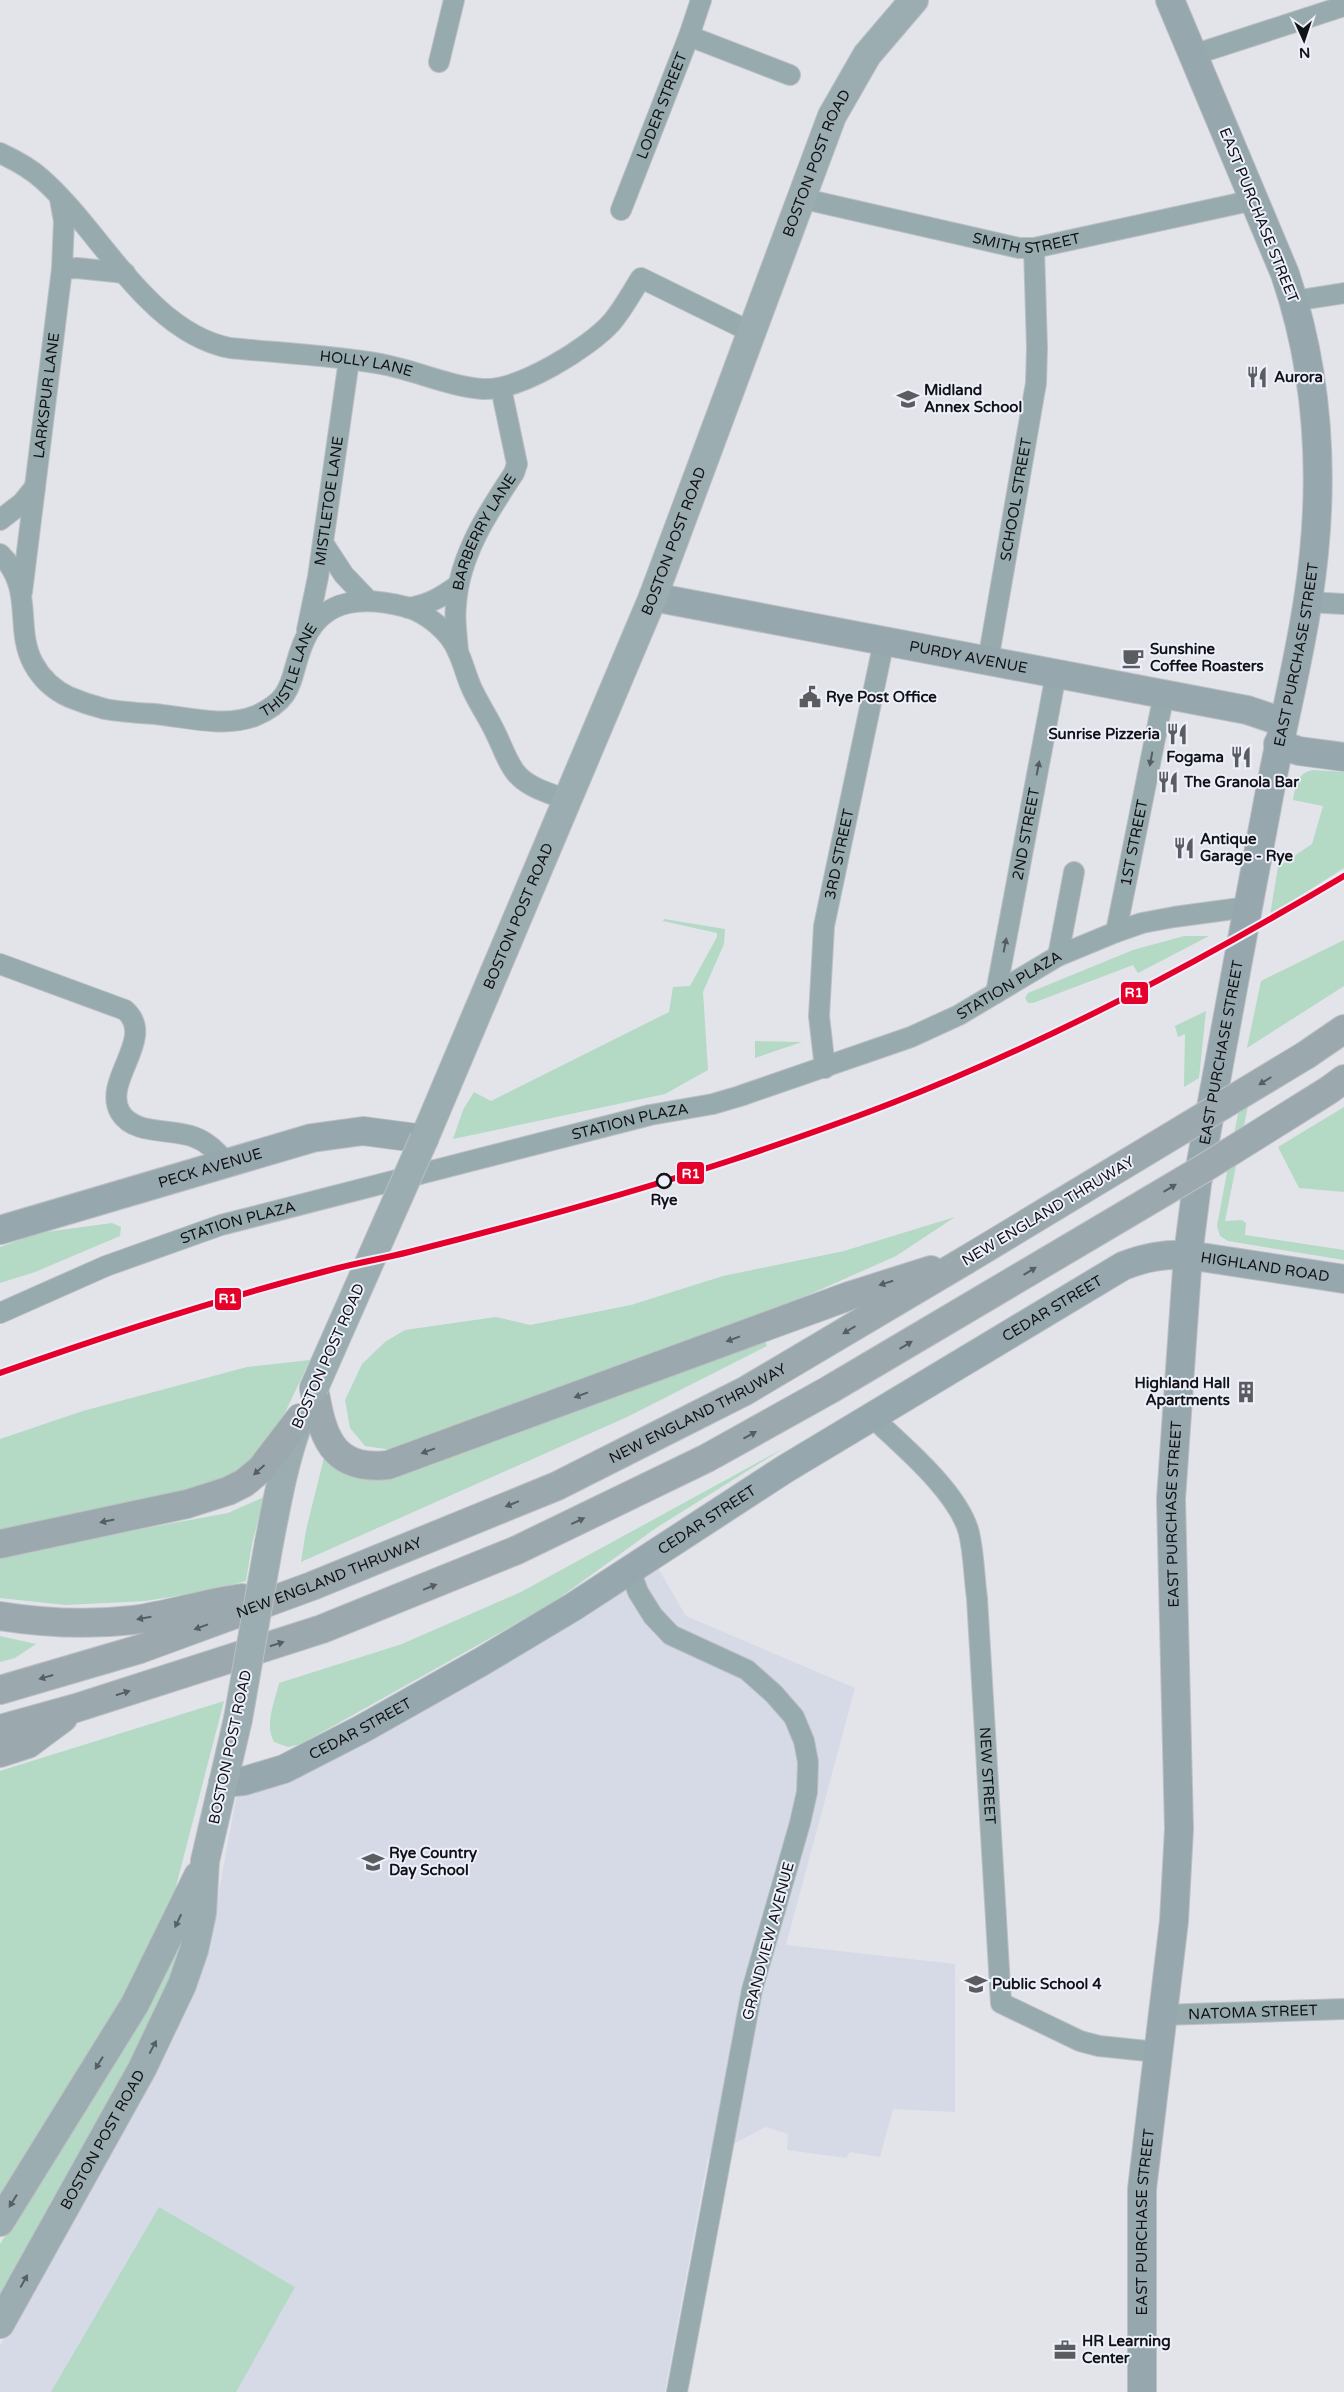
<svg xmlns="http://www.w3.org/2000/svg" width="1344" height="2392" viewBox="0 0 1344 2392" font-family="'Varela Round',sans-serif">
  <rect width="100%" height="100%" fill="#e2e4ea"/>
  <path fill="#d6dae7" d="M 655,1563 L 686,1616 L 855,1688 L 786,1945 L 955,1964 L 955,2112 L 893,2109 L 880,2157 L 850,2152 L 846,2158 L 787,2150 L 788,2134 L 766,2127 L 708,2157 L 665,2392 L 0,2392 L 0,2346 L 173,2040 L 208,1949 L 237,1794 Z"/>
  <path fill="#b4d9c4" d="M 1313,770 L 1344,772 L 1344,868 L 1270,915 L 1278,867 L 1312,844 L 1323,806 L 1293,800 C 1296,786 1296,773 1313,770 Z
    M 664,919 L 725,929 L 724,944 L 703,992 L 708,1070 L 665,1094 L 453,1139 L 463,1110 L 474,1092 L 491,1101 L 669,1012 L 673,987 L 690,986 L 717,937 L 717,933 L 663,921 Z
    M 1184,936 L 1209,936 L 1138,973 L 1133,965 L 1033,1003 L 1028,1003 L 1025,998 L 1028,993 L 1133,950 Z
    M 1344,940 L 1344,986 L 1247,1048 L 1261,981 Z
    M 1206,1011 L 1199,1078 L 1184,1087 L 1185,1034 L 1178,1037 L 1175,1026 Z
    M 755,1041 L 802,1042 L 755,1058 Z
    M 1250,1096 L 1225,1221 L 1242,1220 L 1246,1223 L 1245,1235 L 1344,1250 L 1344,1260 L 1228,1241 L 1220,1236 L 1217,1226 L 1240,1103 Z
    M 1344,1107 L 1344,1192 L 1299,1188 L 1278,1147 Z
    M 955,1217 L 896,1256 L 716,1336 L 392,1450 L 365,1446 L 350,1428 L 345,1400 L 362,1364 L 385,1342 L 405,1330 L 496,1317 L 530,1325 L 631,1305 L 723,1276 L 844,1251 Z
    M 112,1223 L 121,1227 L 120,1236 L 35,1272 L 0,1283 L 0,1247 L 38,1233 Z
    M 765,1341 L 767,1346 L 627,1417 L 301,1562 L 306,1530 L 324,1458 L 329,1454 L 369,1478 L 393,1478 Z
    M 310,1360 L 263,1459 L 223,1483 L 0,1531 L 0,1439 L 83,1411 L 247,1367 Z
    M 784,1448 L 656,1528 L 551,1604 L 301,1744 L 288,1747 L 274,1742 C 264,1725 275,1701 279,1683 L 402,1644 L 521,1592 Z
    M 264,1497 L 252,1544 L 246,1581 L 202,1592 L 145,1601 L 66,1605 L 0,1598 L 0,1559 L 146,1528 L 228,1513 Z
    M 0,1636 L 36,1644 L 15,1658 L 0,1662 Z
    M 224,1701 L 174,1894 L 143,1972 L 0,2208 L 0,1771 Z
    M 184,1941 L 150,2028 L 0,2307 L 0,2244 L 138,2026 L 181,1943 Z
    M 159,2207 L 295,2287 L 236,2392 L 51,2392 Z"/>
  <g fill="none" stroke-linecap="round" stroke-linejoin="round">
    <g stroke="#bdbfc3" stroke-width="22">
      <g id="street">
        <path d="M 689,36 L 790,75"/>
        <path d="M 1193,55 L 1344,6"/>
        <path d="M 439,62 L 454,0"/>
        <path id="s1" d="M 0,153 C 15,160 30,168 42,179 C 101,231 148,332 230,348 C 280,353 331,355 381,364 C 414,370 451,387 483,389 C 519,391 589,348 612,322 C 623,309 632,292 641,278 L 751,332"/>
        <path id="s2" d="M 800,198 L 1019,248 L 1034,248 L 1254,200"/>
        <path id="s3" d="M 621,210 L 689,36 L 701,0"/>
        <path d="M 62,269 L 77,268 L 125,273"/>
        <path d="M 1294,301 L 1344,293"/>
        <path d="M 0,520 L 22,503 L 35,487"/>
        <path d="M 323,543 L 344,575 L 368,600"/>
        <path id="s4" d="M 0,554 C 35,588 14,627 33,663 C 41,678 54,690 69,697 C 81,702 93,706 105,709 C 121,712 139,713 155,714 C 185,717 225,728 255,716 C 299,697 288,675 305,639 C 325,596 366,597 406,607 C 427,613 450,632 458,652 C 464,665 467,679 473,691 C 480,706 490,720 497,736 C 503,748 507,762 516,773 C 528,788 550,793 567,800"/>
        <path id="s5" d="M 22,592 L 62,269 L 64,221 L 60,199"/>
        <path d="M 1308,602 L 1344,604"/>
        <path d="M 408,608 C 428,605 442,597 458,585"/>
        <path id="s6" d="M 307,630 L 318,577 L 349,360"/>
        <path id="s7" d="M 458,651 C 457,636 454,620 456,605 C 459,556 488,512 514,473 L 517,464 L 501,388"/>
        <path id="s8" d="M 988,661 L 1036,383 L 1037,348 L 1034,248"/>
        <path id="s9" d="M 1116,932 L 1164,694"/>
        <path d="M 1058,956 L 1074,872"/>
        <path d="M 0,964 L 125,1010 C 157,1038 102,1080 120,1112 C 134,1136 172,1128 194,1137 C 208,1142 217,1152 227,1163"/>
        <path id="s10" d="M 996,993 L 1056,674"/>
        <path id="s11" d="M 825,1068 L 819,1016 L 824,926 L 884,641"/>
        <path id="s12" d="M 0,1313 L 106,1266 L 221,1225 L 650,1115 L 713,1104 L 740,1096 L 911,1037 L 959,1015 L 1058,956 L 1116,932 L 1142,923 L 1174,917 L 1248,907"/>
        <path id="s13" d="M 873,1418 C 903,1446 959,1493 969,1533 C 974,1554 974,1577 977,1598 L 1001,2003 L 1080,2041 L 1099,2046 L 1157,2052"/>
        <path d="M 630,1570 L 638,1592 L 653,1616 L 671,1635 L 747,1670 L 774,1694 L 794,1717 L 804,1741 L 808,1762 L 807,1792 L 800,1823 L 752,1990 L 677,2392"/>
        <path id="s14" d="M 1162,2015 L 1344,2009"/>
      </g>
    </g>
    <g stroke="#bdbfc3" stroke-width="30">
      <g id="secondary">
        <path id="s15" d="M 653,597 L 1247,710 L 1283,722"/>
        <path d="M 1278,744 L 1299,751 L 1344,757"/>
        <path id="s16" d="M 0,1230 L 312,1138 L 363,1131 L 424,1139"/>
        <path id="s17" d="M 223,1783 L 244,1781 L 284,1769 L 362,1729 L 481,1662 L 573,1607 L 785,1469 L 1123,1266 C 1146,1257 1164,1254 1188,1255 L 1344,1279"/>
        <path id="s18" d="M 1142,2392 L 1142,2189 L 1174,1921 L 1179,1829 L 1171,1499 L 1188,1255 L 1197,1184 C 1221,1055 1244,925 1269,796 C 1281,731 1298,666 1308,600 C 1325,491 1321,380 1285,274 L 1170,0"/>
      </g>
    </g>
    <g stroke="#bdbfc3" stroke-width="30">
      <g id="primary">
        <path id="s19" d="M 424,1139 L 653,597 L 832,116 L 867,55 L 914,0"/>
        <path d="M 269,1543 C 277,1502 284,1462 298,1424"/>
        <path d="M 0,2222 L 135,2004 L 198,1876"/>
        <path id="s20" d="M 0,2324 L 142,2069 L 182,1985 L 194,1950 L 202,1913 L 205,1861 L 238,1719"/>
      </g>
    </g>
    <g stroke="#bdbfc3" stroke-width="30">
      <g id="highway">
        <path d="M 1306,1055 L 1344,1029"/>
        <path d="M 1329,1090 L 1344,1079"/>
        <path d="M 314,1388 C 322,1435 331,1471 388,1465 L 849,1296 L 931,1270"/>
        <path d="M 0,1544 L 187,1504 L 228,1491 L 244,1483 L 261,1469 L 300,1418"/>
        <path d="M 0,1616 C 44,1623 89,1625 133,1620 C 170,1615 205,1603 242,1598"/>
        <path id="s21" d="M 0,1690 L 140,1649 L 312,1586 L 557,1486 L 745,1391 L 966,1260"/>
        <path d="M 0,1729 L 76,1708 L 322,1629 L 517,1550 L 707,1458 L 829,1390 L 988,1296"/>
        <path d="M 0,1753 L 28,1744 L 63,1718"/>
      </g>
    </g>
    <use href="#street" stroke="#97abae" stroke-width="20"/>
    <use href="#secondary" stroke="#96a8ae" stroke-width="28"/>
    <use href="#primary" stroke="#9badb0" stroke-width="28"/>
    <use href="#highway" stroke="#9ba9ae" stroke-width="28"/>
    <g stroke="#bdbfc3" stroke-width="30" stroke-linecap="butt">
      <path id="primary-bridge" d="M 314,1388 L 424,1139
        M 238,1719 L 269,1543"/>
    </g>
    <g stroke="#bdbfc3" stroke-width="30" stroke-linecap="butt">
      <path id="highway-bridge" d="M 966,1260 L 1306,1055
        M 988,1296 L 1201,1170 L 1329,1090"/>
    </g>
    <use href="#primary-bridge" stroke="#9badb0" stroke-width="28"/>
    <use href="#highway-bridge" stroke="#9ba9ae" stroke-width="28"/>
    <g stroke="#edf0fb" stroke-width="10">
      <path id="rail-1" d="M 0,1373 C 110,1334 225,1297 338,1268 C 362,1262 385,1258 409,1252 C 516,1225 624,1195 729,1161 C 783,1143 838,1124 892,1103 C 1049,1042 1199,962 1344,876"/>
    </g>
    <use href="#rail-1" stroke="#e4002b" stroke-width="6"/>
  </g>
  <defs><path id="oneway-solid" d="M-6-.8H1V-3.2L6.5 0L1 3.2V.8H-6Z" transform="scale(1.25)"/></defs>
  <g fill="#545e62">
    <use href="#oneway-solid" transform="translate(1151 759) rotate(101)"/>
    <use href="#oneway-solid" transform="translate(1038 768) rotate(-79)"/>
    <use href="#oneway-solid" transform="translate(1005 945) rotate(-79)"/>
  </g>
  <g fill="#565e62">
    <use href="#oneway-solid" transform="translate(1265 1081) rotate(148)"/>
    <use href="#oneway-solid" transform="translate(1170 1188) rotate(-31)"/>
    <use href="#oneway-solid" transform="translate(1030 1271) rotate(-31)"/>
    <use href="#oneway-solid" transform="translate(886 1283) rotate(162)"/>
    <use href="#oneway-solid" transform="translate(849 1330) rotate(149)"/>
    <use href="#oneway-solid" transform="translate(733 1339) rotate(160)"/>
    <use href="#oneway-solid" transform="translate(906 1345) rotate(-31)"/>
    <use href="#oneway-solid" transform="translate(581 1395) rotate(160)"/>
    <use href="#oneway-solid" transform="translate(750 1435) rotate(-29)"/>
    <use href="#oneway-solid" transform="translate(428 1451) rotate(160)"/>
    <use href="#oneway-solid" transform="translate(259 1470) rotate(138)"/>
    <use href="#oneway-solid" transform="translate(512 1504) rotate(158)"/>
    <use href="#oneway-solid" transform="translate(107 1521) rotate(168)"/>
    <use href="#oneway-solid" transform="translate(578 1521) rotate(-25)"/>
    <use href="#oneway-solid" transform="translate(430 1587) rotate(-22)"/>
    <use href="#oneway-solid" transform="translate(144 1618) rotate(170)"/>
    <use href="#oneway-solid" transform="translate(201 1627) rotate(160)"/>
    <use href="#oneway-solid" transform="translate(277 1644) rotate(-18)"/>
    <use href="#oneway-solid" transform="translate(46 1677) rotate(164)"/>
    <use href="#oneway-solid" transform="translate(123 1693) rotate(-18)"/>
  </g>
  <g fill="#566063">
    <use href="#oneway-solid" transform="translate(178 1921) rotate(115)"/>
    <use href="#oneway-solid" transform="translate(153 2047) rotate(-62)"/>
    <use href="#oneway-solid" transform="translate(99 2063) rotate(122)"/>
    <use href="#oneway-solid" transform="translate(13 2201) rotate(122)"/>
    <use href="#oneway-solid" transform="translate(24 2281) rotate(-61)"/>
  </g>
  <defs>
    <g id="restaurant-bare" transform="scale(1.725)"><path d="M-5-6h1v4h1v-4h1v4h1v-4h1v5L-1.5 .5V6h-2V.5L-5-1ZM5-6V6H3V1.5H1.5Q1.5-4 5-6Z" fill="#5a5c60" stroke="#edf0fb" stroke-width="2.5" paint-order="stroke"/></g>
    <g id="school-bare" transform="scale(1.725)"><path d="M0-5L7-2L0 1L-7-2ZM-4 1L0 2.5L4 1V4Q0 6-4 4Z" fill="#5a5c60" stroke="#edf0fb" stroke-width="2.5" paint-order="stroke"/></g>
    <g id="cafe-bare" transform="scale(1.725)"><path d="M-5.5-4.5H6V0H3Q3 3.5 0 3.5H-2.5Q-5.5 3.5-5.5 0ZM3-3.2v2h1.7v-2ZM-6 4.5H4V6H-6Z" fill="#5a5c60" stroke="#edf0fb" stroke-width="2.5" paint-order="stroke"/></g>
    <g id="civic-bare" transform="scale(1.725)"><path d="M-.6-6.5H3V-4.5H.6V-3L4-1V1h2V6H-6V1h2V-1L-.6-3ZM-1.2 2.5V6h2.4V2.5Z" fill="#5a5c60" stroke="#edf0fb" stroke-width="2.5" paint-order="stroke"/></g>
    <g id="building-bare" transform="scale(1.725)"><path d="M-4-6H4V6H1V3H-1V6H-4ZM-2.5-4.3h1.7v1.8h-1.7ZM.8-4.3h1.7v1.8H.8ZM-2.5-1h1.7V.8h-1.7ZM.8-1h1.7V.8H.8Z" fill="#5a5c60" stroke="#edf0fb" stroke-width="2.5" paint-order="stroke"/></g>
    <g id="office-bare" transform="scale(1.725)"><path d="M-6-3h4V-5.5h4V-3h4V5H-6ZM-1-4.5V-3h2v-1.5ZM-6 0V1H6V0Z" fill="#5a5c60" stroke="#edf0fb" stroke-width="2.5" paint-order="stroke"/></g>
  </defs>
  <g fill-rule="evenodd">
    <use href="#restaurant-bare" x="1257" y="377"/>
    <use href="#school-bare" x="908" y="399"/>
    <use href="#cafe-bare" x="1133" y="658"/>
    <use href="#civic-bare" x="810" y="697"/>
    <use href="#restaurant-bare" x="1177" y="734"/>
    <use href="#restaurant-bare" x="1241" y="757"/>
    <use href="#restaurant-bare" x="1168" y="782"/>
    <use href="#restaurant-bare" x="1184" y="848"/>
    <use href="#building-bare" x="1246" y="1392"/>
    <use href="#school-bare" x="373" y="1862"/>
    <use href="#school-bare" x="976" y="1984"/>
    <use href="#office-bare" x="1065" y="2350"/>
  </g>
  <circle fill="#edf0fb" stroke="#111216" stroke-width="2.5" cx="664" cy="1181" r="7"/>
  <g text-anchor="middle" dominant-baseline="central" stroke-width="4" stroke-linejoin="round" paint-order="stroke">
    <g font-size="15" fill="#111216" stroke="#edf0fb">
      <text stroke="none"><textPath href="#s3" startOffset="112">LODER STREET</textPath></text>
      <text stroke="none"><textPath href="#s19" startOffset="1052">BOSTON POST ROAD</textPath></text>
      <text transform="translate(1259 215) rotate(68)">EAST PURCHASE STREET</text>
      <text stroke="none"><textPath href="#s2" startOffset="232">SMITH STREET</textPath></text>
      <text stroke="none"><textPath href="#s1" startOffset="444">HOLLY LANE</textPath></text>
      <text stroke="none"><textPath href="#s5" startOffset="198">LARKSPUR LANE</textPath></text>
      <text stroke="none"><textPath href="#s8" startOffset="164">SCHOOL STREET</textPath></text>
      <text stroke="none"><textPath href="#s6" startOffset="131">MISTLETOE LANE</textPath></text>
      <text stroke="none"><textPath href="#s7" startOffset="125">BARBERRY LANE</textPath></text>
      <text stroke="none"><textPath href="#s19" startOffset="648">BOSTON POST ROAD</textPath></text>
      <text stroke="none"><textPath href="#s18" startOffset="1750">EAST PURCHASE STREET</textPath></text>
      <text stroke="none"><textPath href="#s15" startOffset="321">PURDY AVENUE</textPath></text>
      <text stroke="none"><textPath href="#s4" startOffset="416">THISTLE LANE</textPath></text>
      <text stroke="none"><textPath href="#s10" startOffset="162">2ND STREET</textPath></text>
      <text stroke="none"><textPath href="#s9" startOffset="91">1ST STREET</textPath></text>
      <text stroke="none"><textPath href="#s11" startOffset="216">3RD STREET</textPath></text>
      <text stroke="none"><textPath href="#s19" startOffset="242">BOSTON POST ROAD</textPath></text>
      <text stroke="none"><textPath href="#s12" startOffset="1065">STATION PLAZA</textPath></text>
      <text stroke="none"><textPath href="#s18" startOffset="1345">EAST PURCHASE STREET</textPath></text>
      <text stroke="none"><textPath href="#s12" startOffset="660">STATION PLAZA</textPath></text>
      <text stroke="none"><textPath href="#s16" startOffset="219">PECK AVENUE</textPath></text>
      <text transform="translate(1048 1211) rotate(-31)">NEW ENGLAND THRUWAY</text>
      <text stroke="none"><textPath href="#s12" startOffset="255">STATION PLAZA</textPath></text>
      <text stroke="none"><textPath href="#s17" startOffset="1186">HIGHLAND ROAD</textPath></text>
      <text stroke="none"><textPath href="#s17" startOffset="959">CEDAR STREET</textPath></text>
      <text transform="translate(328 1356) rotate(-66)">BOSTON POST ROAD</text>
      <text stroke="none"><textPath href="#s21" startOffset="752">NEW ENGLAND THRUWAY</textPath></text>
      <text stroke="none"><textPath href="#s18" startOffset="880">EAST PURCHASE STREET</textPath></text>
      <text stroke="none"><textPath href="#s17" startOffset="554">CEDAR STREET</textPath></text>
      <text stroke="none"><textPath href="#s21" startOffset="348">NEW ENGLAND THRUWAY</textPath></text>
      <text stroke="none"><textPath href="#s17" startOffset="149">CEDAR STREET</textPath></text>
      <text transform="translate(230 1747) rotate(-78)">BOSTON POST ROAD</text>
      <text stroke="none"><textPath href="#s13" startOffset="395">NEW STREET</textPath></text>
      <text transform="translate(768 1941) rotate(-75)">GRANDVIEW AVENUE</text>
      <text stroke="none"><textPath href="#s14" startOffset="91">NATOMA STREET</textPath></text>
      <text stroke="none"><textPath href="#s20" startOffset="211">BOSTON POST ROAD</textPath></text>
      <text stroke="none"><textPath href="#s18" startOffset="170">EAST PURCHASE STREET</textPath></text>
    </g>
    <g font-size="15" font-weight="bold" fill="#111216" stroke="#edf0fb" text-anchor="start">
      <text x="1274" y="377">Aurora</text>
      <text x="924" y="390">Midland<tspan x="924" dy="17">Annex School</tspan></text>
      <text x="1150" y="649">Sunshine<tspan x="1150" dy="17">Coffee Roasters</tspan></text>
      <text x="826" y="697">Rye Post Office</text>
      <text x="1160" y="734" text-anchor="end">Sunrise Pizzeria</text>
      <text x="1224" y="757" text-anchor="end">Fogama</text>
      <text x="1184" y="782">The Granola Bar</text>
      <text x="1200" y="839">Antique<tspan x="1200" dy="17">Garage - Rye</tspan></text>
      <text x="1230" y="1383" text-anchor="end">Highland Hall<tspan x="1230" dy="17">Apartments</tspan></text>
      <text x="389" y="1853">Rye Country<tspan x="389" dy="17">Day School</tspan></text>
      <text x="992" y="1984">Public School 4</text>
      <text x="1082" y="2341">HR Learning<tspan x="1082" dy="17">Center</tspan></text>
    </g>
    <g font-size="15" font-weight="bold" fill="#111216" stroke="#edf0fb">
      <text x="664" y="1200">Rye</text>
    </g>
  </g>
  <g stroke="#edf0fb" stroke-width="2">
    <rect x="1120" y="981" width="29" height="24" rx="5" fill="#e4002b"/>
    <rect x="676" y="1161" width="29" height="24" rx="5" fill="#e4002b"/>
    <rect x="214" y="1287" width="28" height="24" rx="5" fill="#e4002b"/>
  </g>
  <g font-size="14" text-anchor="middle" font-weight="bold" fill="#fff">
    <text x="1134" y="997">R1</text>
    <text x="691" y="1178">R1</text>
    <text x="228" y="1303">R1</text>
  </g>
  <g transform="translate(1304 40) rotate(177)" stroke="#edf0fb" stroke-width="4" paint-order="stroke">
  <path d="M0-4L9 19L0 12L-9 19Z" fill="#111216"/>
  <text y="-8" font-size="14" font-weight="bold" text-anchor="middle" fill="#111216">N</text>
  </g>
</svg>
